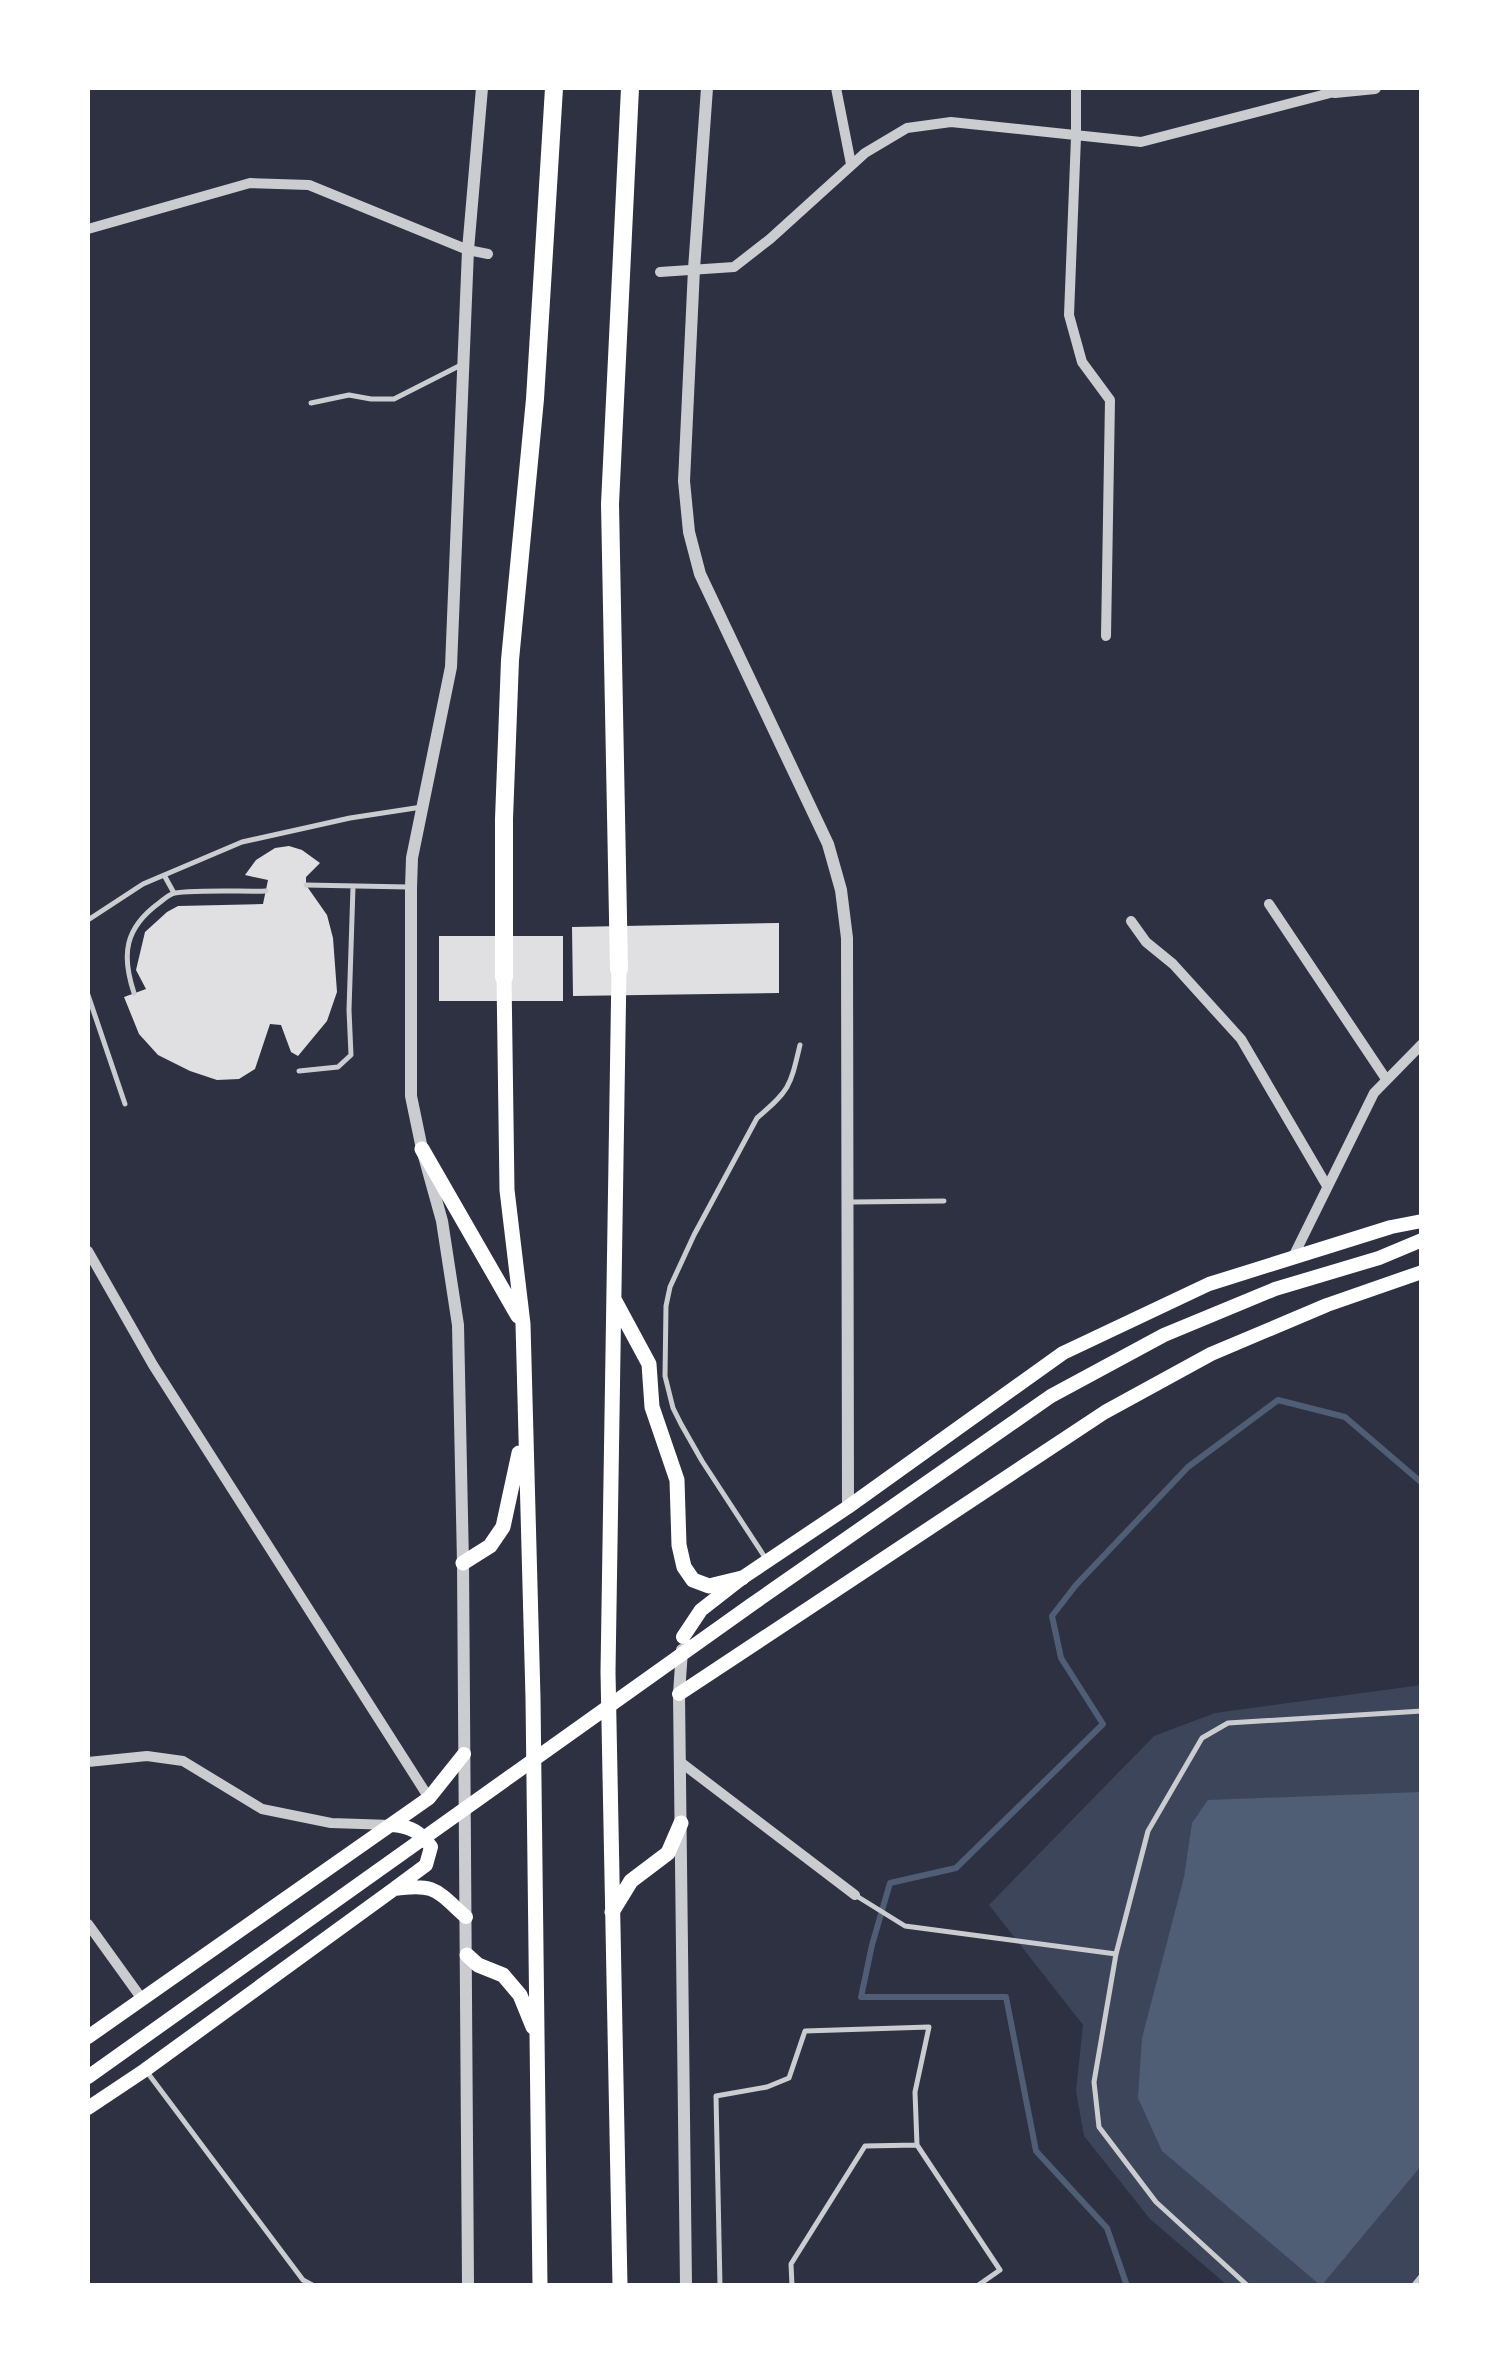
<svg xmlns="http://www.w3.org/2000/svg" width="1509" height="2373" viewBox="0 0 1509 2373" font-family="'Asap Condensed',sans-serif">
  <rect width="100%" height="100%" fill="#2d3142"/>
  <path fill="#3c4559" d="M 1421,1685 L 1421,2285 L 1227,2285 L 1150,2219 L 1084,2136 L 1076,2091 L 1083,2025 L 989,1905 L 1154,1736 L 1215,1713 Z"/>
  <path fill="#4f5d75" d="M 1421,1792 L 1421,2166 L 1322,2285 L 1320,2285 L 1162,2151 L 1138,2098 L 1142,2038 L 1184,1877 L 1192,1823 L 1208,1800 Z"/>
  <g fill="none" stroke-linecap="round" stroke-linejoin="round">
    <path stroke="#4f5d75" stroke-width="6" d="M 1127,2286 L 1107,2228 L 1036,2151 L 1006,1997 L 861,1997 L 872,1945 L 890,1883 L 956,1868 L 1103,1724 L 1061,1658 L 1052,1616 L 1076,1585 L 1188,1467 L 1278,1400 L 1345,1417 L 1422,1483"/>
  </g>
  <path fill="#e0e0e3" d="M 289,846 L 302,850 L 320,863 L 306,877 L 306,885 L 327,915 L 333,938 L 337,992 L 327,1021 L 298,1056 L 291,1052 L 281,1025 L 270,1024 L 255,1069 L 239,1079 L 217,1080 L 190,1071 L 158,1055 L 139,1034 L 124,997 L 146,989 L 136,970 L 145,932 L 167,912 L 178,906 L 263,904 L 268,880 L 245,875 L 256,860 L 275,848 Z
    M 779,923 L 779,993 L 573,996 L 572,927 Z
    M 439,936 L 563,936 L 563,1001 L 439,1001 Z"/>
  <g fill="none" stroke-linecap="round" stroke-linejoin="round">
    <path stroke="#caccd0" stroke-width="5" d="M 311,403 L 349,395 L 371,399 L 394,399 L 459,366
      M 164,875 L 174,893
      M 306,885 L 408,887
      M 88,920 L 143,884 L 242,842 L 350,818 L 422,807
      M 134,993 C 121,954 125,928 159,903 C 163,900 167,896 172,894 C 184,889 249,892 266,891
      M 88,995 L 125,1104
      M 299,1071 L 338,1067 L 351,1055 L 349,1010 L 353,887
      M 852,1202 L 944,1201
      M 766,1559 L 702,1461 L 681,1424 L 673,1408 L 665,1376 L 666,1306 L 670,1287 L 694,1235 L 757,1118 C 790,1090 790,1087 800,1045
      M 855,1895 L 905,1926 L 1116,1954
      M 147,2072 L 303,2280 L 314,2286
      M 720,2286 L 716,2096 L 767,2087 L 789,2078 L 805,2031 L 929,2027 L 915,2092 L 917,2145 L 1000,2270 L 977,2286
      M 792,2286 L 791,2264 L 865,2146 L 917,2145
      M 1248,2286 L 1156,2202 L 1099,2127 L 1094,2082 L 1116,1954 L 1148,1831 L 1202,1738 L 1228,1723 L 1422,1711
      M 1413,2286 L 1422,2275"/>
    <path stroke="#caccd0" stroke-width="10" d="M 836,88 L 851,164
      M 1076,88 L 1076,137 L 1069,315 L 1082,362 L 1110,400 L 1106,636
      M 88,229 L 250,183 L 309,185 L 468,250 L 488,254
      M 660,272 L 734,267 L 770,239 L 865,153 L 907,128 L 951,122 L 1141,142 L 1334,92
      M 1269,904 L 1386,1079
      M 1131,921 L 1146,942 L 1173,964 L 1241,1039 L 1327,1186
      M 88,1251 L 153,1365 L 429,1798
      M 1293,1257 L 1374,1093 L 1422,1044
      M 679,1761 L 855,1895
      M 88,1762 L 147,1756 L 183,1761 L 262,1809 L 331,1823 L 391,1825
      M 88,1924 L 142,1999"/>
    <path stroke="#caccd0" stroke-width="12" d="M 707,88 L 694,269 L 684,481 L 689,532 L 700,574 L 828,844 L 841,890 L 847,938 L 848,1507
      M 1326,88 L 1335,92 L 1375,88
      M 682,1650 L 679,1694 L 686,2286
      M 468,2286 L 463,1563 L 458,1325 L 442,1221 L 422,1149 L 411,1096 L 411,888 L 412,858 L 451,667 L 468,250 L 482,88"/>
    <path stroke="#fff" stroke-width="14" d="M 683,1637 L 701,1610 L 742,1578 L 848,1507 L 1063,1353 L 1209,1284 L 1391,1227 L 1422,1221
      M 679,1694 L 1105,1412 L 1211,1354 L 1327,1305 L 1422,1272
      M 393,1825 C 412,1827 420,1832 431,1847 L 426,1865 L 395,1888
      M 88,2037 L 429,1798 L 464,1754
      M 88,2077 L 751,1605 L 1051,1396 L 1164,1335 L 1275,1289 L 1379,1258 L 1422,1240
      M 88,2108 L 145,2070 L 394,1889 C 435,1883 436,1890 466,1917"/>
    <path stroke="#fff" stroke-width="15" d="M 619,969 L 608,1672 L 620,2286
      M 504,977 L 507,1190 L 523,1324 L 533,1698 L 540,2286
      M 422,1149 L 518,1316
      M 615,1301 L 649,1364 L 652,1407 L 677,1480 L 679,1545 L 684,1567 L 693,1580 L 709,1586 L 742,1578
      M 463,1563 L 490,1546 L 503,1527 L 519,1453
      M 612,1912 L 631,1881 L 668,1853 L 681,1823
      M 467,1955 L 478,1965 L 503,1975 L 520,1995 L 533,2027"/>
    <path stroke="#fff" stroke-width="18" d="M 619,969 L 610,504 L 630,88
      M 504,977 L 504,819 L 510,660 L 535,399 L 554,88"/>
  </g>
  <rect width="1509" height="2373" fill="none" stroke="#ffffff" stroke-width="180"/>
</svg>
